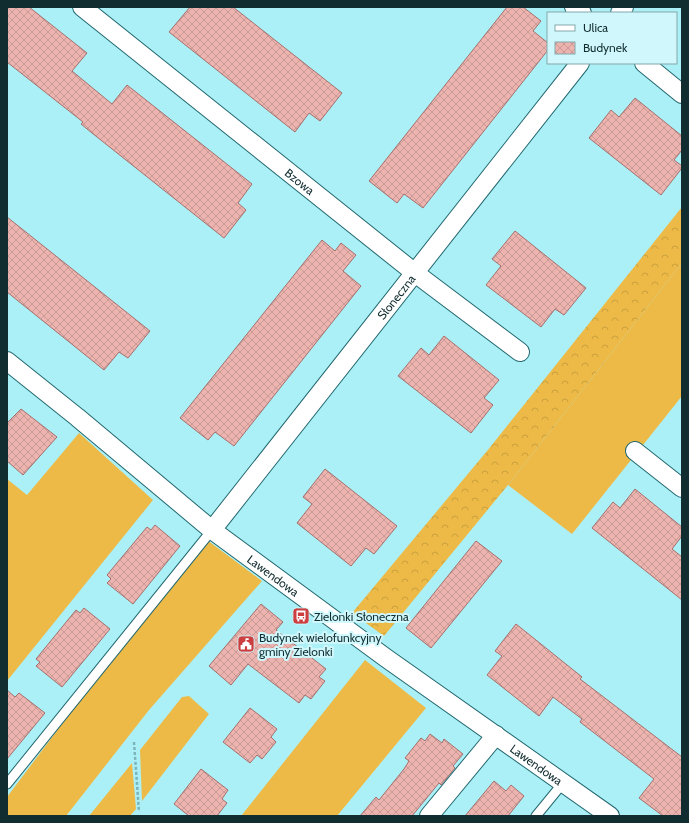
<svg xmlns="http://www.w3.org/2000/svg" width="689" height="823" viewBox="0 0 689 823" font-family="Cabin,sans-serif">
  <defs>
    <pattern id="forest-crowns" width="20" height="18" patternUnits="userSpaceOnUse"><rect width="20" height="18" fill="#edba47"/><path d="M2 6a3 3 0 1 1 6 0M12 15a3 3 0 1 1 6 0" fill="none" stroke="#caa03e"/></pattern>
    <pattern id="building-cross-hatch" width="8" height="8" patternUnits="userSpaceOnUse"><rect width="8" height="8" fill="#edb3af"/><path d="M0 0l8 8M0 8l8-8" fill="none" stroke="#ca9a97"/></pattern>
  </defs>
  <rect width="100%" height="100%" fill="#acf0f7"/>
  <path fill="#edba47" d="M 682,263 L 682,396 L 572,534 L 508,485 Z
    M 79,433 L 153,500 L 7,681 L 7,479 L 27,495 Z
    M 207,540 L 262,581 L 149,710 L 66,816 L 7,816 L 7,797 L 104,668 Z
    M 365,660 L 426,708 L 337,816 L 241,816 Z
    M 189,696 L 209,714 L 142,801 L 140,750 L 182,697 Z
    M 132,763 L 136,809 L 130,816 L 89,816 Z"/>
  <path fill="url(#forest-crowns)" d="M 682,207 L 682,263 L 508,485 L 384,636 L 352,613 L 487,451 Z"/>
  <path fill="url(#building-cross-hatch)" stroke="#a46f6b" d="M 7,7 L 29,7 L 87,53 L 72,71 L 112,104 L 127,85 L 252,184 L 238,203 L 246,210 L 224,238 L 92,133 L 81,124 L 83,122 L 7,62 Z
    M 190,7 L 233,7 L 342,93 L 320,121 L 309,113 L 295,132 L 169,32 Z
    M 507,7 L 523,7 L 541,21 L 533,31 L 548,43 L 548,50 L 423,208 L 404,194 L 397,203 L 369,181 Z
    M 635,98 L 682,136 L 682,150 L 674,160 L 682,166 L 682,168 L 661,195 L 589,138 L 611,110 L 619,117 Z
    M 7,217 L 150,331 L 128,358 L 119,352 L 104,370 L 7,292 Z
    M 515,231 L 586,288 L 564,315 L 555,309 L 541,327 L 486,285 L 501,266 L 492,259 Z
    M 322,240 L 335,251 L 341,243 L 356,255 L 343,271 L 361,286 L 234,446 L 215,432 L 208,440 L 180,418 Z
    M 444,336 L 499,380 L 484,398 L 493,405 L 471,433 L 398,376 L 421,348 L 429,355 Z
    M 21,409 L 57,437 L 23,475 L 7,461 L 7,423 Z
    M 325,469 L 397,526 L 374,554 L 366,548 L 351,566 L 297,523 L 312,504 L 303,497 Z
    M 635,489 L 682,527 L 682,536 L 672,549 L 682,557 L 682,600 L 592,528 L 613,502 L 620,508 Z
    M 155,525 L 180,546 L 133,604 L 107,583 L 111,579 L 107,575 L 147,527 L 151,530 Z
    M 476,541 L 502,561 L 431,648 L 406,628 Z
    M 261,604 L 283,622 L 276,630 L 326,669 L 319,677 L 325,681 L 311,699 L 305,695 L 299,703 L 248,664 L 231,685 L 209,666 Z
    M 84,608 L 110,629 L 62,687 L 36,666 L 40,662 L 36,659 L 76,610 L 80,613 Z
    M 516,624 L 582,677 L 580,679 L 682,757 L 682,816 L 663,816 L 639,798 L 654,779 L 580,722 L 582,719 L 553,697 L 539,716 L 487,675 L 502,656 L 495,651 Z
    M 7,690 L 15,697 L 19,693 L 45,713 L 7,759 Z
    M 250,708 L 277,729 L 271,737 L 276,742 L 262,759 L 257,755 L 250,763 L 223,742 Z
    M 430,734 L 442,743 L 444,739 L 463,754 L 453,766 L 455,768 L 441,785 L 439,783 L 412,816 L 360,816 L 376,797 L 379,800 L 404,769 L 409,761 L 405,758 L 421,738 L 425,741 Z
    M 201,769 L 228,790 L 222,799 L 227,803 L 217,816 L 189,816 L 174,804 Z
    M 494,781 L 506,791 L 511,785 L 524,796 L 508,816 L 465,816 Z"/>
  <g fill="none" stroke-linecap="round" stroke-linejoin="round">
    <g stroke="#23686f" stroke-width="11">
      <path id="lane" d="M 7,784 L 212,530
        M 536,816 L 563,783"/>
    </g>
    <g stroke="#23686f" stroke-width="20">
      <g id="street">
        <path id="s1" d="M 82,7 L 415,273 L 520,352"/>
        <path d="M 574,7 L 582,13"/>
        <path d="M 620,13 L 624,7"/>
        <path d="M 644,63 L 682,94"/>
        <path id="s2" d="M 7,361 L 77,417 L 212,530 L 386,658 L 610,816"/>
        <path d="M 635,451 L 682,488"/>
        <path id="s3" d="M 212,530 L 580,63"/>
        <path d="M 429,816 L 496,735"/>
      </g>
    </g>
    <path stroke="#7db4ba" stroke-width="2.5" stroke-dasharray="3 2" stroke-linecap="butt" d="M 134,742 L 139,812"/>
    <use href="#lane" stroke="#fff" stroke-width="9"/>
    <use href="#street" stroke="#fff" stroke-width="18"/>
  </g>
  <defs>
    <g id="bus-square" transform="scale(0.9)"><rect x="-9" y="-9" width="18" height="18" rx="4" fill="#cd3e40" stroke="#d0f8fc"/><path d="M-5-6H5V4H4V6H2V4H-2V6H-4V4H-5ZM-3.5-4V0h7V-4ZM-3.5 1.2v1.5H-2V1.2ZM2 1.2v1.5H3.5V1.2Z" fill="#fff"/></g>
    <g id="civic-square" transform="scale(0.9)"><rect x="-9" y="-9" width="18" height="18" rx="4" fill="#cd3e40" stroke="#d0f8fc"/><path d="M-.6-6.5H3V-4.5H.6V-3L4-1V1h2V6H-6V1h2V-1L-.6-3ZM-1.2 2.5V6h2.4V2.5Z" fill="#fff"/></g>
  </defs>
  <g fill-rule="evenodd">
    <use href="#bus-square" x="301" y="616"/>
    <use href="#civic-square" x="246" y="644"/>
  </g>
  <g text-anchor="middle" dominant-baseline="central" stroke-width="4" stroke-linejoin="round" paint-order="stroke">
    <g font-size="12" fill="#122d30" stroke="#d0f8fc">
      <text stroke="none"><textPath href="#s1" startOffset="279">Bzowa</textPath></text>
      <text stroke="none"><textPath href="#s3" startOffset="297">Słoneczna</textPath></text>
      <text stroke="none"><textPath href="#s2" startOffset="342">Lawendowa</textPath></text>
      <text stroke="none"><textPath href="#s2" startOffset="666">Lawendowa</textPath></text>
    </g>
    <g font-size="12" fill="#122d30" stroke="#d0f8fc" text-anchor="start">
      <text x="314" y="616">Zielonki Słoneczna</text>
      <text x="259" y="637">Budynek wielofunkcyjny<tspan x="259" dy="14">gminy Zielonki</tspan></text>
    </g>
  </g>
  <rect width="689" height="823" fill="none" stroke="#122d30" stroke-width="16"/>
  <rect x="547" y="12" width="130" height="52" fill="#d0f8fc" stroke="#84a7aa"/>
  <rect x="555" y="25" width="20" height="6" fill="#ffffff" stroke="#84a7aa"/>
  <text x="583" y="32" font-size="12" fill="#122d30">Ulica</text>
  <rect x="555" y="42" width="20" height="12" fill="url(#building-cross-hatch)" stroke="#84a7aa"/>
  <text x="583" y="52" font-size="12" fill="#122d30">Budynek</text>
</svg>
